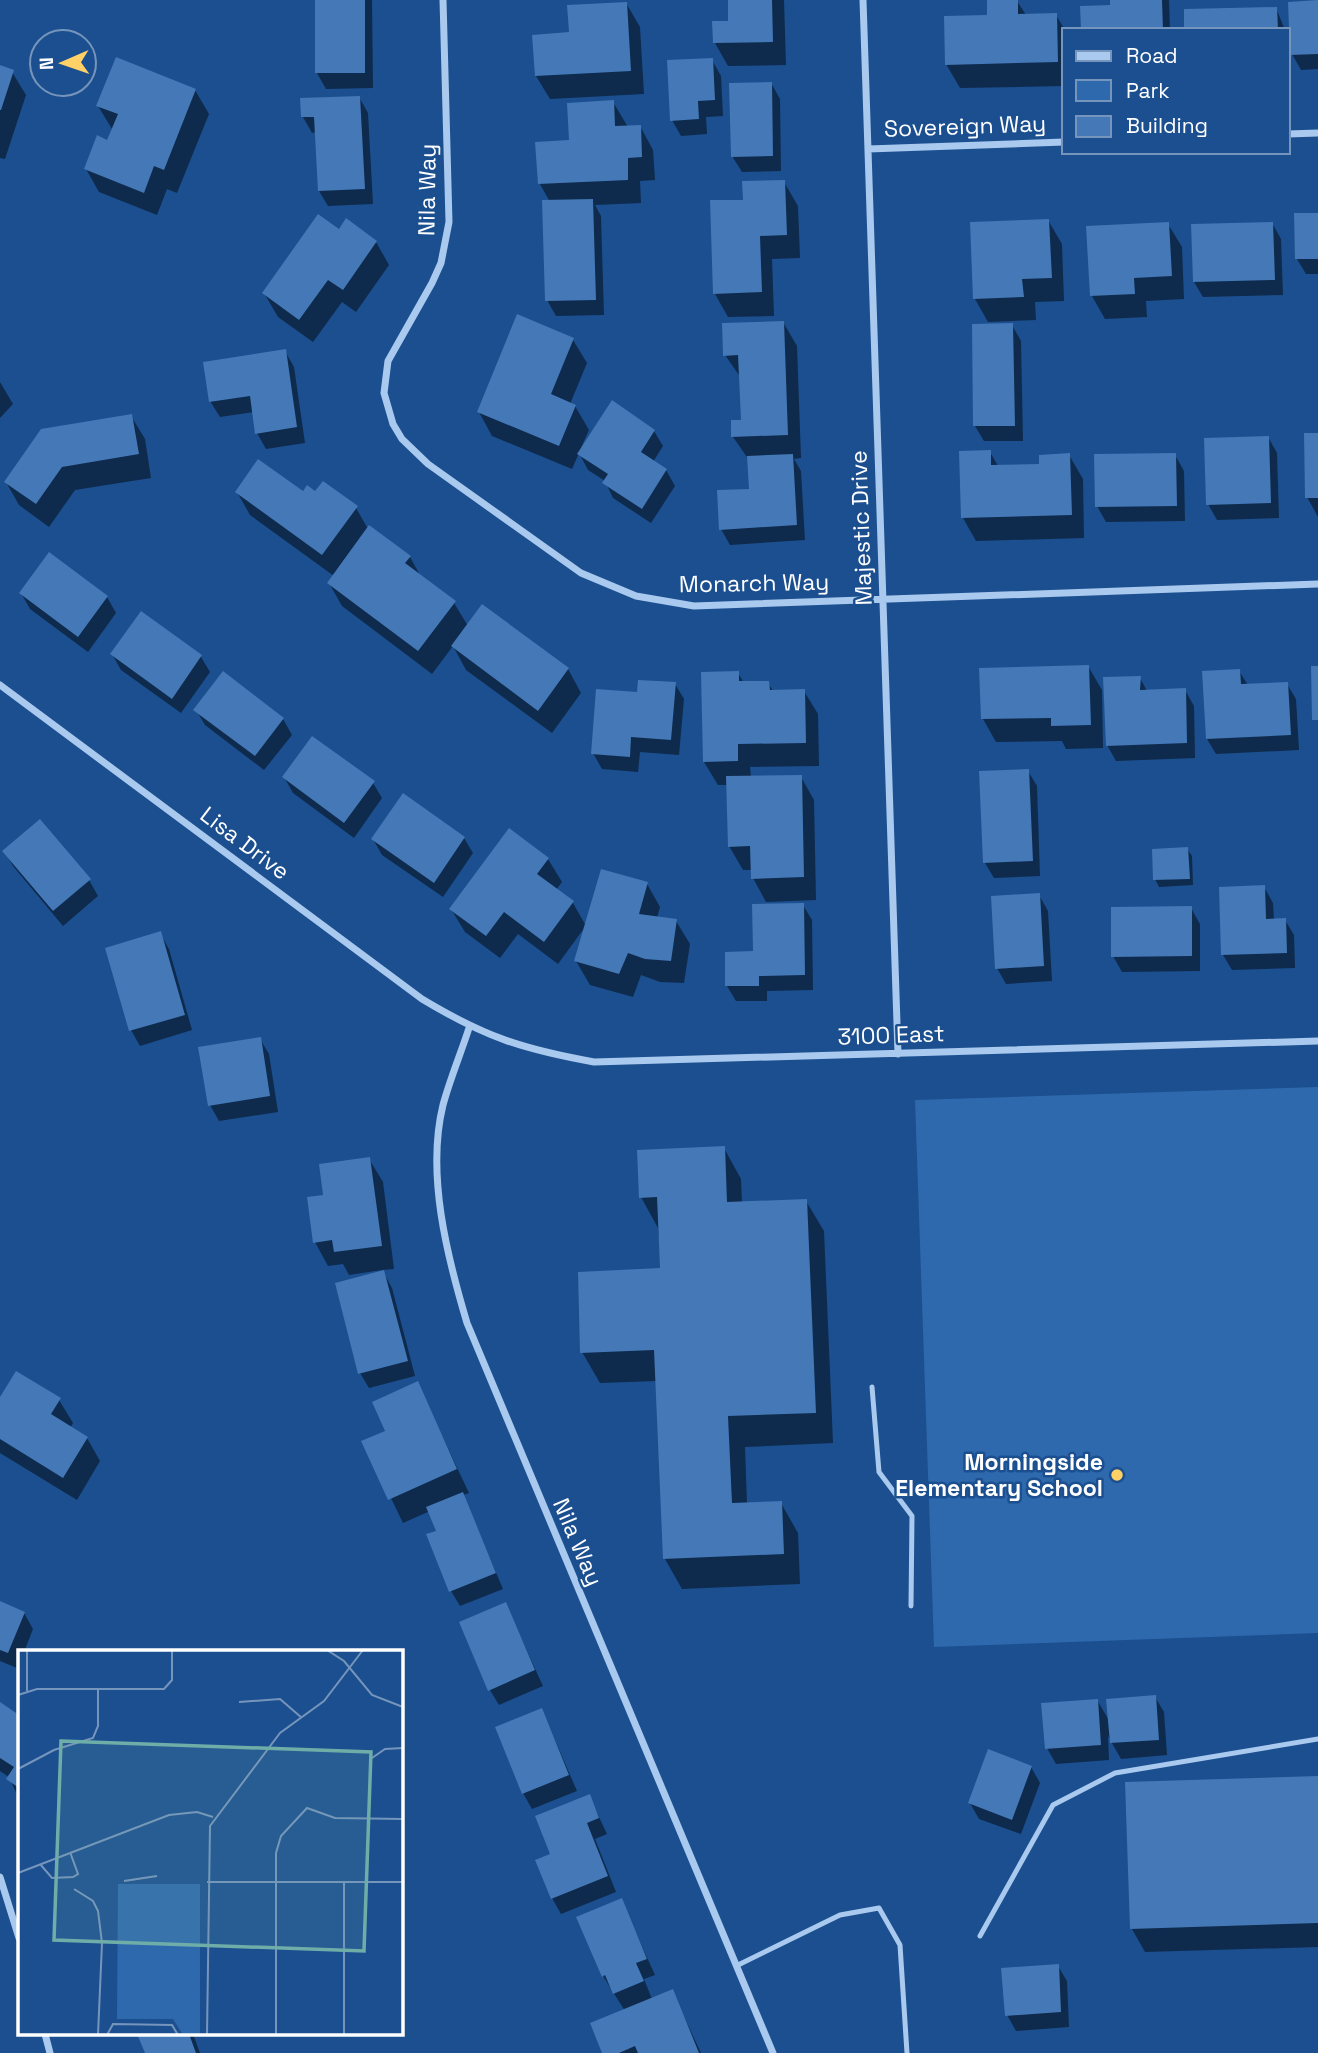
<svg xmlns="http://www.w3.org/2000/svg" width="1318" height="2053" viewBox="0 0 1318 2053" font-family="'Space Grotesk',sans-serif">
  <rect width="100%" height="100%" fill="#1b4f8f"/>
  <path fill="#2e69ad" d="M 1318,1087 L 1318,1633 L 934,1647 L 915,1100 Z"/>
  <path fill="#0007" d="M 316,0 L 372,0 L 373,88 L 326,89 L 317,73 Z
    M 730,0 L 784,0 L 786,65 L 728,66 L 715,43 L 730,23 Z
    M 1111,0 L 1169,0 L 1170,30 L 1083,30 L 1112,7 Z
    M 1017,1 L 1026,15 L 1056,15 L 1065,30 L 1064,86 L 960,88 L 946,64 L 989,17 Z
    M 1318,2 L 1318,69 L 1301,70 L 1292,54 Z
    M 626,3 L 640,27 L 644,94 L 550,99 L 536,76 Z
    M 1276,8 L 1285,30 L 1186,30 Z
    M 712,60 L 721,76 L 723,116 L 706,117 L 707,134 L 681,136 L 672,120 Z
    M 0,67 L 12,72 L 26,95 L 5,159 L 0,158 Z
    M 771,83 L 780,99 L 781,171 L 742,172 L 732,156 Z
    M 195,90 L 209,114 L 177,193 L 167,189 L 157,215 L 99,192 L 86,169 L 108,142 L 112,129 L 98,106 Z
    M 359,97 L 368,113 L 373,204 L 328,206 L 319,191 L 316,132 L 312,133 L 303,117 Z
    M 613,102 L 628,127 L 640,126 L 653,150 L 655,180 L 640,181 L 641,203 L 595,205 L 601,216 L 604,315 L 556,316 L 547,300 L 550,202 L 540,184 Z
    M 784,182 L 798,206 L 800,258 L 772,259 L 774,316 L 728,317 L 715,294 L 745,201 Z
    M 1318,214 L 1318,274 L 1306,274 L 1297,259 Z
    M 1048,220 L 1062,244 L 1064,301 L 1035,302 L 1036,320 L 988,322 L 975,299 Z
    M 1272,223 L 1281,239 L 1283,295 L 1203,297 L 1194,282 Z
    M 1168,224 L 1182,247 L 1184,299 L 1146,301 L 1147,317 L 1105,319 L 1092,296 Z
    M 339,231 L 376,242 L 389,265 L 356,312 L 342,302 L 313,342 L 278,317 L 264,293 Z
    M 783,322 L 797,346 L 801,458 L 794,459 L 801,471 L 805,540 L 730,545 L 721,529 L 750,490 L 749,460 L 733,437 L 742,421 L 741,378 L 725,355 Z
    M 1012,325 L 1021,341 L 1023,441 L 984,441 L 975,426 Z
    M 573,340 L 587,363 L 570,404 L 575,406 L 589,430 L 581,448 L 654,431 L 663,446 L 653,462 L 666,470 L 675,486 L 651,523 L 613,498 L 605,481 L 588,470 L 579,453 L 572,469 L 492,436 L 479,412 Z
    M 285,351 L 294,367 L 305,443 L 266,449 L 257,433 L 254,412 L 220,417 L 210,401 Z
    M 0,382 L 13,404 L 0,418 Z
    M 131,416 L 145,439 L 151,478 L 75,490 L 49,527 L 19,505 L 6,482 Z
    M 1318,435 L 1318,517 L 1307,497 Z
    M 1268,437 L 1277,453 L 1279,518 L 1217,520 L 1208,504 Z
    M 990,452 L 998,466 L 1041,465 L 1069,455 L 1083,479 L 1084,538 L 976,541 L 963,518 Z
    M 1175,455 L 1184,471 L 1185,521 L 1106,522 L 1097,506 Z
    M 237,492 L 315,493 L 356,508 L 368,529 L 410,557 L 421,577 L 454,603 L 468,626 L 568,669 L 581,693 L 552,733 L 466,670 L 453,646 L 432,674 L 342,606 L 329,583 L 334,576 L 250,515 Z
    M 49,554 L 107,597 L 116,613 L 88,652 L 30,609 L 21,593 Z
    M 141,613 L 201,657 L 210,672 L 181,713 L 121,670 L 112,654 Z
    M 1088,666 L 1102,690 L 1103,748 L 1066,749 L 1062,741 L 996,742 L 983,719 Z
    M 1239,671 L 1248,685 L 1287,684 L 1296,699 L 1299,750 L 1216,754 L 1207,739 Z
    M 738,673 L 744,683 L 768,683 L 773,691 L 804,691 L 818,714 L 819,766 L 750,767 L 751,777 L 801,777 L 814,800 L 816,900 L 766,902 L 753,878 L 752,870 L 743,870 L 729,846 L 728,785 L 718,785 L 704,762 Z
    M 1140,678 L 1147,691 L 1185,690 L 1194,706 L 1195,758 L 1116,761 L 1107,745 Z
    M 675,684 L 684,699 L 679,755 L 640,752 L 638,772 L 602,769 L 593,753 L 639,694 Z
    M 196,710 L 283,719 L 292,735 L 264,770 L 205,725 Z
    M 1028,771 L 1037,786 L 1040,876 L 994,878 L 985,863 Z
    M 284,777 L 373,783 L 382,798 L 354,838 L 293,793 Z
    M 464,838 L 473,853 L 443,897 L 382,855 L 373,839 Z
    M 1187,849 L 1192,856 L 1193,885 L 1159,887 L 1155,879 Z
    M 4,851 L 89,880 L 98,896 L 63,926 L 13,866 Z
    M 548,859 L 562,882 L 556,890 L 573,903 L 586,926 L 647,884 L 660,907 L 657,918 L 676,921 L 690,944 L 684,983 L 660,982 L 641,975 L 633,997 L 590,985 L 576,961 L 585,927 L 558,964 L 518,934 L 500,958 L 465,932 L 451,909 Z
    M 1264,887 L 1273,903 L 1274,920 L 1285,920 L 1294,935 L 1295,968 L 1232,970 L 1223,955 Z
    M 1039,895 L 1048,911 L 1052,981 L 1006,984 L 997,968 Z
    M 803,905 L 812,920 L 813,990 L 767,991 L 767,1001 L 736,1001 L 727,986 Z
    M 1191,908 L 1200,924 L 1200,971 L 1122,972 L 1113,956 Z
    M 160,933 L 169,949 L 192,1030 L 140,1046 L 131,1030 Z
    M 260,1039 L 269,1054 L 278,1112 L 219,1121 L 210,1105 Z
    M 724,1148 L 741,1179 L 742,1203 L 806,1201 L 824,1231 L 833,1443 L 745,1447 L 747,1504 L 781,1503 L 798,1533 L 800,1584 L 682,1589 L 665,1559 L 657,1381 L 600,1383 L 582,1352 L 662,1270 L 658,1228 L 641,1197 Z
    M 369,1159 L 383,1182 L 394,1269 L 382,1270 L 392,1288 L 415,1376 L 369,1388 L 360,1373 L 382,1270 L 349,1275 L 343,1264 L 328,1266 L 315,1242 L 325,1196 Z
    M 417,1383 L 469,1493 L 463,1495 L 503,1589 L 460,1606 L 451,1591 L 438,1532 L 430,1511 L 403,1523 L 364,1442 L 387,1431 Z
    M 59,1400 L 73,1423 L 70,1428 L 87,1438 L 100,1461 L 77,1500 L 0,1453 L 0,1401 Z
    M 0,1603 L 24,1613 L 33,1629 L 24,1652 L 19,1652 L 17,1668 L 0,1661 Z
    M 506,1605 L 543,1686 L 499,1705 L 490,1690 Z
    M 1155,1697 L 1164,1712 L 1167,1755 L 1121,1759 L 1108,1736 L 1109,1760 L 1056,1764 L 1047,1748 L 1097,1700 L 1110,1722 Z
    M 0,1704 L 19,1717 L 19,1799 L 9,1777 L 0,1771 Z
    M 542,1710 L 577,1791 L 532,1809 L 523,1793 Z
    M 1031,1767 L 1040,1783 L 1021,1834 L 979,1819 L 970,1803 Z
    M 1318,1778 L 1318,1947 L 1145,1952 L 1132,1929 Z
    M 589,1796 L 607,1834 L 595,1839 L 616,1892 L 561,1914 L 552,1898 L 553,1855 Z
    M 621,1900 L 655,1975 L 644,1979 L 652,1999 L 672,1991 L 701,2053 L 604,2053 L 625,2011 L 603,1976 Z
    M 1058,1966 L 1067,1981 L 1069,2027 L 1016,2031 L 1007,2015 Z
    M 139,2034 L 193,2034 L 200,2053 L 146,2053 Z"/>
  <path fill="#4478b7" d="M 315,0 L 365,0 L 365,73 L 315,73 Z
    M 728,0 L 772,0 L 773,42 L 713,43 L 712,21 L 728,21 Z
    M 987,0 L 1018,0 L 1018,14 L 1057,13 L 1058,62 L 945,65 L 944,16 L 987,15 Z
    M 1110,0 L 1162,0 L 1163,30 L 1081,30 L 1080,6 L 1110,5 Z
    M 1318,0 L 1318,54 L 1290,55 L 1288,2 Z
    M 627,2 L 631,71 L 535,76 L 532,35 L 569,32 L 567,5 Z
    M 1277,7 L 1278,30 L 1184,30 L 1184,9 Z
    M 116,57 L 196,89 L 164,170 L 154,166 L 144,193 L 84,169 L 97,135 L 107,140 L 118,114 L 96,106 Z
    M 713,58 L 715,100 L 698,101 L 699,119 L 670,121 L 667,60 Z
    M 0,65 L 14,70 L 1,110 L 0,110 Z
    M 772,82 L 773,156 L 731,157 L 729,83 Z
    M 360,96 L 365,189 L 318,191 L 314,117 L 301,117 L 300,98 Z
    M 614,100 L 615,126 L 641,125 L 642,157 L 628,158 L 628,180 L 538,184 L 535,142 L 569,140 L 567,103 Z
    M 785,180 L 787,235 L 760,236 L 762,292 L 713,294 L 710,200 L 743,200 L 742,181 Z
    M 593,199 L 596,300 L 545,301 L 542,200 Z
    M 1294,213 L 1318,213 L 1318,259 L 1295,259 Z
    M 318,214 L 339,229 L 346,218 L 377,241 L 343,290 L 328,280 L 299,320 L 262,293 Z
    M 1049,219 L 1052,278 L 1022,279 L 1024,297 L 973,299 L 970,222 Z
    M 1169,222 L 1172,276 L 1134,278 L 1135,294 L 1090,296 L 1086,226 Z
    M 1273,222 L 1275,280 L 1193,282 L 1191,224 Z
    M 517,314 L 574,338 L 551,394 L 576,405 L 559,446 L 477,412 Z
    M 784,321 L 788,435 L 731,437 L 731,420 L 741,420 L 738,355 L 723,356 L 722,323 Z
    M 1013,323 L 1015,426 L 973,426 L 972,324 Z
    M 286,349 L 297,427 L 255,434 L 250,396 L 209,402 L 203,362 Z
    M 612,400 L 655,430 L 641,452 L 667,469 L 642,509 L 602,483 L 608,474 L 577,454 Z
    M 132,414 L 139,454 L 62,467 L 36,504 L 4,482 L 41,429 Z
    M 1304,433 L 1318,433 L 1318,498 L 1305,498 Z
    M 1269,436 L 1271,503 L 1206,505 L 1204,438 Z
    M 991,450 L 991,465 L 1039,464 L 1039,455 L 1070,453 L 1072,515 L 961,518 L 959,451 Z
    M 1176,453 L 1177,506 L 1095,507 L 1094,454 Z
    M 793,454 L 797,525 L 719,530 L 717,490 L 749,489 L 747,456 Z
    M 258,459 L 303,491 L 307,485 L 315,491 L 323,481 L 358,506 L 322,555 L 235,492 Z
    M 369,525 L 411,556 L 405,563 L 456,601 L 418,651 L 327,583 Z
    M 49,552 L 108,596 L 78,637 L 19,593 Z
    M 482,604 L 569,668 L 538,711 L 451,646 Z
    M 141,611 L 202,655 L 172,699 L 110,654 Z
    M 1089,665 L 1091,725 L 1051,726 L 1051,718 L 981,719 L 979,668 Z
    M 1311,666 L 1318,666 L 1318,720 L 1312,720 Z
    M 1240,669 L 1241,684 L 1288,682 L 1291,735 L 1206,739 L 1202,671 Z
    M 223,671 L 284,718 L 255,756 L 193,710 Z
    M 739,671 L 739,681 L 769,681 L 770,690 L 805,689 L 806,743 L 738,744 L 738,761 L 703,762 L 701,672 Z
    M 1141,676 L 1140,690 L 1186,688 L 1187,743 L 1106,746 L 1103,677 Z
    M 638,680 L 676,682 L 671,740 L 631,737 L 630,757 L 591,754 L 596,689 L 637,692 Z
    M 312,736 L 375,781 L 344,823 L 282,777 Z
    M 1029,769 L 1033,861 L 983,863 L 979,771 Z
    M 802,775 L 804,877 L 751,879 L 750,846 L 728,847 L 726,776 Z
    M 403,793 L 465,837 L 434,883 L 371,839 Z
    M 40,819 L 91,879 L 53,911 L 2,851 Z
    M 509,828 L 549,858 L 537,874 L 574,901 L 544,942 L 504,912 L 486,936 L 449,909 Z
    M 1188,847 L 1190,879 L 1153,880 L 1152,849 Z
    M 601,869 L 648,882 L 639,914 L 677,919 L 671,961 L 645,959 L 628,953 L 619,974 L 574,961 Z
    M 1265,885 L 1266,919 L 1286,918 L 1287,953 L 1221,955 L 1219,887 Z
    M 1040,893 L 1044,966 L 995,969 L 991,896 Z
    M 804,903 L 805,975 L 759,976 L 759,986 L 725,986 L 725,952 L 753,951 L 752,904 Z
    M 1192,906 L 1192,956 L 1111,957 L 1111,907 Z
    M 161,931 L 185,1015 L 129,1031 L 105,948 Z
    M 261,1037 L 270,1096 L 208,1106 L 198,1047 Z
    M 725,1146 L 727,1202 L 807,1199 L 816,1413 L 728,1416 L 732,1503 L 782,1501 L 784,1554 L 663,1559 L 654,1350 L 580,1353 L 578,1272 L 660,1268 L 657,1197 L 639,1198 L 637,1150 Z
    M 370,1157 L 382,1246 L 334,1252 L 332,1240 L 313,1243 L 307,1197 L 323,1195 L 319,1164 Z
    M 384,1270 L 408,1361 L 358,1374 L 335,1283 Z
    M 16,1371 L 61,1398 L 51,1414 L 88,1437 L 63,1478 L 0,1439 L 0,1397 Z
    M 418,1381 L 457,1469 L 388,1500 L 361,1441 L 385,1431 L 372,1402 Z
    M 463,1492 L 496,1573 L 449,1592 L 426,1534 L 436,1531 L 426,1507 Z
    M 0,1601 L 25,1612 L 8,1653 L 0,1650 Z
    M 506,1602 L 535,1670 L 488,1691 L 459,1622 Z
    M 1156,1695 L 1159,1740 L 1110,1743 L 1106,1699 Z
    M 1098,1699 L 1101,1745 L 1045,1749 L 1041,1703 Z
    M 0,1702 L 19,1715 L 19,1788 L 6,1779 L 14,1767 L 0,1758 Z
    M 542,1708 L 569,1775 L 522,1794 L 495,1727 Z
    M 988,1749 L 1032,1766 L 1012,1820 L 968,1803 Z
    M 1318,1776 L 1318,1923 L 1130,1929 L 1125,1782 Z
    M 590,1794 L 599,1818 L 587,1823 L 608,1876 L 551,1899 L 535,1860 L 550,1854 L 535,1816 Z
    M 622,1898 L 647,1959 L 636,1963 L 644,1981 L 613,1994 L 605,1975 L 602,1977 L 576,1917 Z
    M 1059,1964 L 1061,2012 L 1005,2016 L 1001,1968 Z
    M 673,1989 L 699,2053 L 638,2053 L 635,2046 L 619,2053 L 602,2053 L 590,2023 Z
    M 137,2034 L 189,2034 L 196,2053 L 145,2053 Z"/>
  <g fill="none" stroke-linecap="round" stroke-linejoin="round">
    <path stroke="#a9c9ee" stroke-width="5" d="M 872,1387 L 879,1472 L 912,1516 L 911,1606
      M 980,1936 L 1053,1805 L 1115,1773 L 1318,1739
      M 736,1966 L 840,1915 L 879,1908 L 900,1945 L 907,2053"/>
    <path stroke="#a9c9ee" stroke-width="7" d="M 443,0 L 449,222 L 441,263 L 432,283 L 388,361 L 384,393 L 393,424 L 402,439 L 428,464 L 581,573 L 636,596 L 694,606 L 1318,584
      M 863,0 L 898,1054
      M 1288,134 L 1318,133
      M 868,149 L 1064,142
      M 0,685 L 422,999 C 485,1037 522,1049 594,1062 L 1318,1041
      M 469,1028 C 461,1053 450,1079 443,1105 C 426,1174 447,1256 467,1323 L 773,2053
      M 0,1877 L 19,1938
      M 45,2034 L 50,2053"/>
  </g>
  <circle fill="#ffd166" stroke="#1b4f8f" stroke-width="2.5" cx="1117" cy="1475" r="7"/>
  <g text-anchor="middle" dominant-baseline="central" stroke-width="5" stroke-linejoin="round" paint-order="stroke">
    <g font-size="23" fill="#fff" stroke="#1b4f8f">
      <text transform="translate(965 126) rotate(-2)">Sovereign Way</text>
      <text transform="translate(427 190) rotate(-89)">Nila Way</text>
      <text transform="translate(861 528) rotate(-92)">Majestic Drive</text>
      <text transform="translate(754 583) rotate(-1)">Monarch Way</text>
      <text transform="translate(245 843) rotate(37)">Lisa Drive</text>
      <text transform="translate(891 1035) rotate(-2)">3100 East</text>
      <text transform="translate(578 1542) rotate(67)">Nila Way</text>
    </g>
    <g font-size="23" font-weight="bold" fill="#fff" stroke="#1b4f8f" text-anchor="end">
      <text x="1103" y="1462">Morningside<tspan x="1103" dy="26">Elementary School</tspan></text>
    </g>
  </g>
  <g transform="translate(18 1650)">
    <rect width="385" height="385" fill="#1b4f8f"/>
    <path d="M 100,234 L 182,234 L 182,385 L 165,385 L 155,369 L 99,369 Z" fill="#2e69ad"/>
    <path fill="none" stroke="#7695bc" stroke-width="2" d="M 9,0 L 9,41M 309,0 L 326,11 L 354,45 L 385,57M 0,45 L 19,39 L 146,39 L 154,30 L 154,0M 221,52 L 262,49 L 284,68M 354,108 L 367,99 L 385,98M 0,119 L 36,100 L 75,88 L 80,76 L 80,40M 22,214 L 34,228 L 55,227 L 60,224 L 52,202M 0,223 L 151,165 L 179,162 L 195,167M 106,231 L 139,226M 189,232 L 385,232M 326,232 L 326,385M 56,239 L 75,251 L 80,261 L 84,293 L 80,385M 89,385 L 95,374 L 154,375 L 160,385M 189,385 L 192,176 L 262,83 L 306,51 L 345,0M 258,385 L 258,203 L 263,186 L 289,158 L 317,168 L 385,169"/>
    <path fill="#6fada8" fill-opacity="0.15" stroke="#6fada8" stroke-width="3.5" d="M 43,91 L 353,102 L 346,301 L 36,290 Z"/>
    <rect width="385" height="385" fill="none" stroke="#fff" stroke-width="3.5"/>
  </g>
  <rect x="1062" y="28" width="228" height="126" fill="#1b4f8f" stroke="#7695bc" stroke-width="2"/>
  <rect x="1076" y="51" width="35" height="10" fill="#a9c9ee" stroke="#7695bc" stroke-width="2"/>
  <text x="1126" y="63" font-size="21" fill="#ffffff">Road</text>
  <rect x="1076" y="80" width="35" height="21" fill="#2e69ad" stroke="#7695bc" stroke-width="2"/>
  <text x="1126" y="98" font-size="21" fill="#ffffff">Park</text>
  <rect x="1076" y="116" width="35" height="21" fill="#4478b7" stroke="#7695bc" stroke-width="2"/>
  <text x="1126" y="133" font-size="21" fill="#ffffff">Building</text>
  <g transform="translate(63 63) rotate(268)"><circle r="33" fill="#1b4f8f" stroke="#7695bc" stroke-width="2"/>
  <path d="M0-5L12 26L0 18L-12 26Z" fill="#ffd166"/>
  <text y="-10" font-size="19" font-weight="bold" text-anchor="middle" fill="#ffffff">N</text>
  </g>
</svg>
